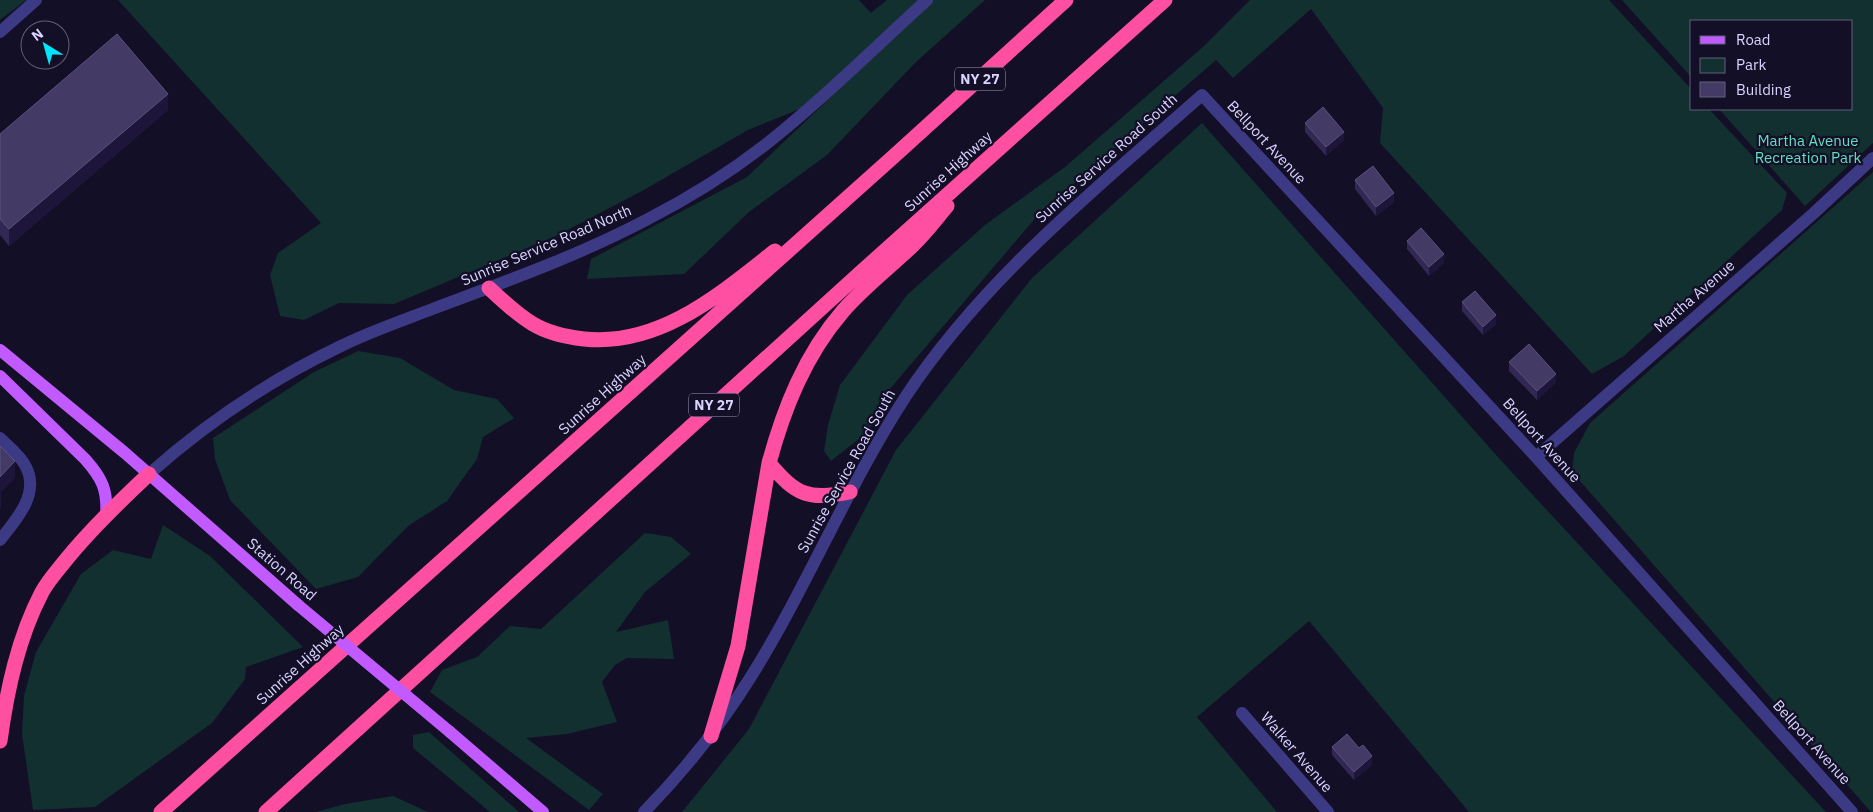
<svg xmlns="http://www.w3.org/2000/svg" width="1873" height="812" viewBox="0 0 1873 812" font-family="'IBM Plex Sans',sans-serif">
  <rect width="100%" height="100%" fill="#130f26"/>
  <path fill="#12302f" d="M 0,0 L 26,0 L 0,20 Z
    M 118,0 L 859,0 L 871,13 L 887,0 L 985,0 L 916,62 L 827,155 L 749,212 L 684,274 L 587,279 L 591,259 L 747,177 L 832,96 L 748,130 L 642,191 L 558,235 L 394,304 L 339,303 L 304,320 L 280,316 L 270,275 L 278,253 L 321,223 Z
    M 1250,0 L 1609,0 L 1692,90 L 1692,109 L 1709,109 L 1787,193 L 1782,210 L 1624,356 L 1592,374 L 1380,143 L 1383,108 L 1311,9 L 1233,78 L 1216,60 L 1038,215 L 889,390 L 869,431 L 831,461 L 824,451 L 828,425 L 840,385 L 907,295 L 985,225 L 1065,167 L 1204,46 Z
    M 1622,0 L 1873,0 L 1873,143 L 1805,206 L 1719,109 L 1852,109 L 1852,21 L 1692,21 L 1692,78 Z
    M 1202,123 L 1497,456 L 1826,812 L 1469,812 L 1309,621 L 1197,717 L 1277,812 L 682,812 L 749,729 L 896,450 L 1032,278 Z
    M 1873,172 L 1873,812 L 1871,812 L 1572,472 L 1574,453 L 1590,423 Z
    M 358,351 L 400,358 L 454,390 L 497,399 L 514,418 L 483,437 L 477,459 L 447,501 L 408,526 L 358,577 L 316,589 L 230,500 L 215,459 L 213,438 L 314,372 Z
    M 163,525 L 210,556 L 303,647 L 246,667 L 245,679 L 212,723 L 95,807 L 33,810 L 22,734 L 24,696 L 36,652 L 81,574 L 113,550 L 151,559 Z
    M 645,533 L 671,537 L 691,554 L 645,592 L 616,632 L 668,620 L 674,659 L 627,658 L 615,665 L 602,682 L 617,722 L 567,734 L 526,738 L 603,794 L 589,810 L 430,692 L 442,670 L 477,657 L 510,626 L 541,629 Z
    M 429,732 L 519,812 L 490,812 L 413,748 L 413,735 Z
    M 393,796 L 428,812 L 316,812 L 345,804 Z"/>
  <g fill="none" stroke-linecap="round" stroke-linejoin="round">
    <path stroke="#3d3a85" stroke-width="12" d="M 0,32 L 36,0
      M 0,438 C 9,447 21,456 26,467 C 40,494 16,520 0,540
      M 1536,457 L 1814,213 L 1873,158
      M 149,474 C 206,423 272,379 341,346 C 371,331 404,320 435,308 C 507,281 580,255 648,219 C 689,198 729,173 765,145 C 822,100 874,48 927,0
      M 1242,713 L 1328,812
      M 644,812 C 685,770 721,725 752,675 C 808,585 848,485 906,396 C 984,278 1097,188 1202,95 L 1536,457 L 1852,812"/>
    <path stroke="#c25bff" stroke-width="12" d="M 0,350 L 125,453 L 298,605
      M 0,376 L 85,459 C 102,478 108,490 106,516
      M 450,732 L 543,812"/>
    <path stroke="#ff4fa3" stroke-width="15" d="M 489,288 C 503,301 516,314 533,324 C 548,333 566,337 584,339 C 659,347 719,295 775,251
      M 769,463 C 797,496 808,500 850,492
      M 711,736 L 738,646 L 769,463 C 784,408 805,355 843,311 C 864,287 889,268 912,246 C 925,234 936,219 947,206
      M 0,741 C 7,690 18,638 42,592 C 48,581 57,571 65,561 C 90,530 120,501 149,474
      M 161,812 L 893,157 L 1066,0
      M 266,812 L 859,274 L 1165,0"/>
    <path stroke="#c25bff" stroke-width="12" d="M 298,605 L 450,732"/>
  </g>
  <path fill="#312854" d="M 168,110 L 9,246 L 0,235 L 0,134 Z
    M 1305,123 L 1344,140 L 1326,156 L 1305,132 Z
    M 1355,180 L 1394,202 L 1376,216 L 1355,189 Z
    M 1407,241 L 1444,263 L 1429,276 L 1407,249 Z
    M 1462,302 L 1496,324 L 1483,335 L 1462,311 Z
    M 1509,362 L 1556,382 L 1537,400 L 1509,371 Z
    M 1332,747 L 1372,765 L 1354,780 L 1332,755 Z"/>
  <path fill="#1d163a" d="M 168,94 L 168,110 L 9,246 L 9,229 Z
    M 1344,132 L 1344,140 L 1326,156 L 1326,147 Z
    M 1394,193 L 1394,202 L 1376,216 L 1376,207 Z
    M 1444,254 L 1444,263 L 1429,276 L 1429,267 Z
    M 1496,315 L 1496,324 L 1483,335 L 1483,327 Z
    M 1556,374 L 1556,382 L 1537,400 L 1537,391 Z
    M 15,461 L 15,478 L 1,492 L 1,508 L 0,509 L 0,477 Z
    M 1372,756 L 1372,765 L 1354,780 L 1354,772 Z"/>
  <path fill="#433a66" stroke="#5a527e" d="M 117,34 L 168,94 L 9,229 L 0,219 L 0,134 Z
    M 1323,107 L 1344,132 L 1326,147 L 1305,123 Z
    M 1373,166 L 1394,193 L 1376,207 L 1355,180 Z
    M 1421,228 L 1444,254 L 1429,267 L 1407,241 Z
    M 1475,291 L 1496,315 L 1483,327 L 1462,302 Z
    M 1529,344 L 1556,374 L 1537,391 L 1509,362 Z
    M 0,446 L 15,461 L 0,477 Z
    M 1347,734 L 1359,748 L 1363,745 L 1372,756 L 1354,772 L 1332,747 Z"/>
  <g text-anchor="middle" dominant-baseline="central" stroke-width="4.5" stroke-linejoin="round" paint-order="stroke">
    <g fill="#130f26" stroke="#9e99be" stroke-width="1">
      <rect x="955" y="67.5" width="50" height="23" rx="4"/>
      <rect x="689" y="393.5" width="50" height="23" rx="4"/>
    </g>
    <g font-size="14" font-weight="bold" fill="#d9d4ff">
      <text x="980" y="79">NY 27</text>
      <text x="714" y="405">NY 27</text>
    </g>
    <g font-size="15" fill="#5fe0c0" stroke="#130f26">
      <text x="1808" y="140">Martha Avenue<tspan x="1808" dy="17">Recreation Park</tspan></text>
    </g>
    <g font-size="15" fill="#d9d4ff" stroke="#130f26">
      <text transform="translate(1267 142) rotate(47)">Bellport Avenue</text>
      <text transform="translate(1106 158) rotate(-42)">Sunrise Service Road South</text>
      <text transform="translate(948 171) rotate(-42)">Sunrise Highway</text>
      <text transform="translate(546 245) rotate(-23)">Sunrise Service Road North</text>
      <text transform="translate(1694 296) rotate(-41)">Martha Avenue</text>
      <text transform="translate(602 394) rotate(-42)">Sunrise Highway</text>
      <text transform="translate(1542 440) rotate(48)">Bellport Avenue</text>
      <text transform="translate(846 471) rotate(-61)">Sunrise Service Road South</text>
      <text transform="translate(282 569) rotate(41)">Station Road</text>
      <text transform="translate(300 664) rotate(-42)">Sunrise Highway</text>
      <text transform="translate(1812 742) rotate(48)">Bellport Avenue</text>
      <text transform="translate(1297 752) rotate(49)">Walker Avenue</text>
    </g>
  </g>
  <rect x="1690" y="20" width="162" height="90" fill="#130f26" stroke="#625e7d"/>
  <rect x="1700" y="36" width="25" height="8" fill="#c25bff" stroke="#625e7d"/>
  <text x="1736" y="45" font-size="15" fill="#d9d4ff">Road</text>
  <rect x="1700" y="58" width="25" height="15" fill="#12302f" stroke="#625e7d"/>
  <text x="1736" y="70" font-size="15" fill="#d9d4ff">Park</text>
  <rect x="1700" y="82" width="25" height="15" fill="#433a66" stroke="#625e7d"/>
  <text x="1736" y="95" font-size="15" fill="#d9d4ff">Building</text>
  <g transform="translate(45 45) rotate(323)"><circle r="24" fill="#130f26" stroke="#625e7d"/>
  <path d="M0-4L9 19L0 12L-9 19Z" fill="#00e5ff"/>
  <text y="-8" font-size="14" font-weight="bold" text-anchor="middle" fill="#d9d4ff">N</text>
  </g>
</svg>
